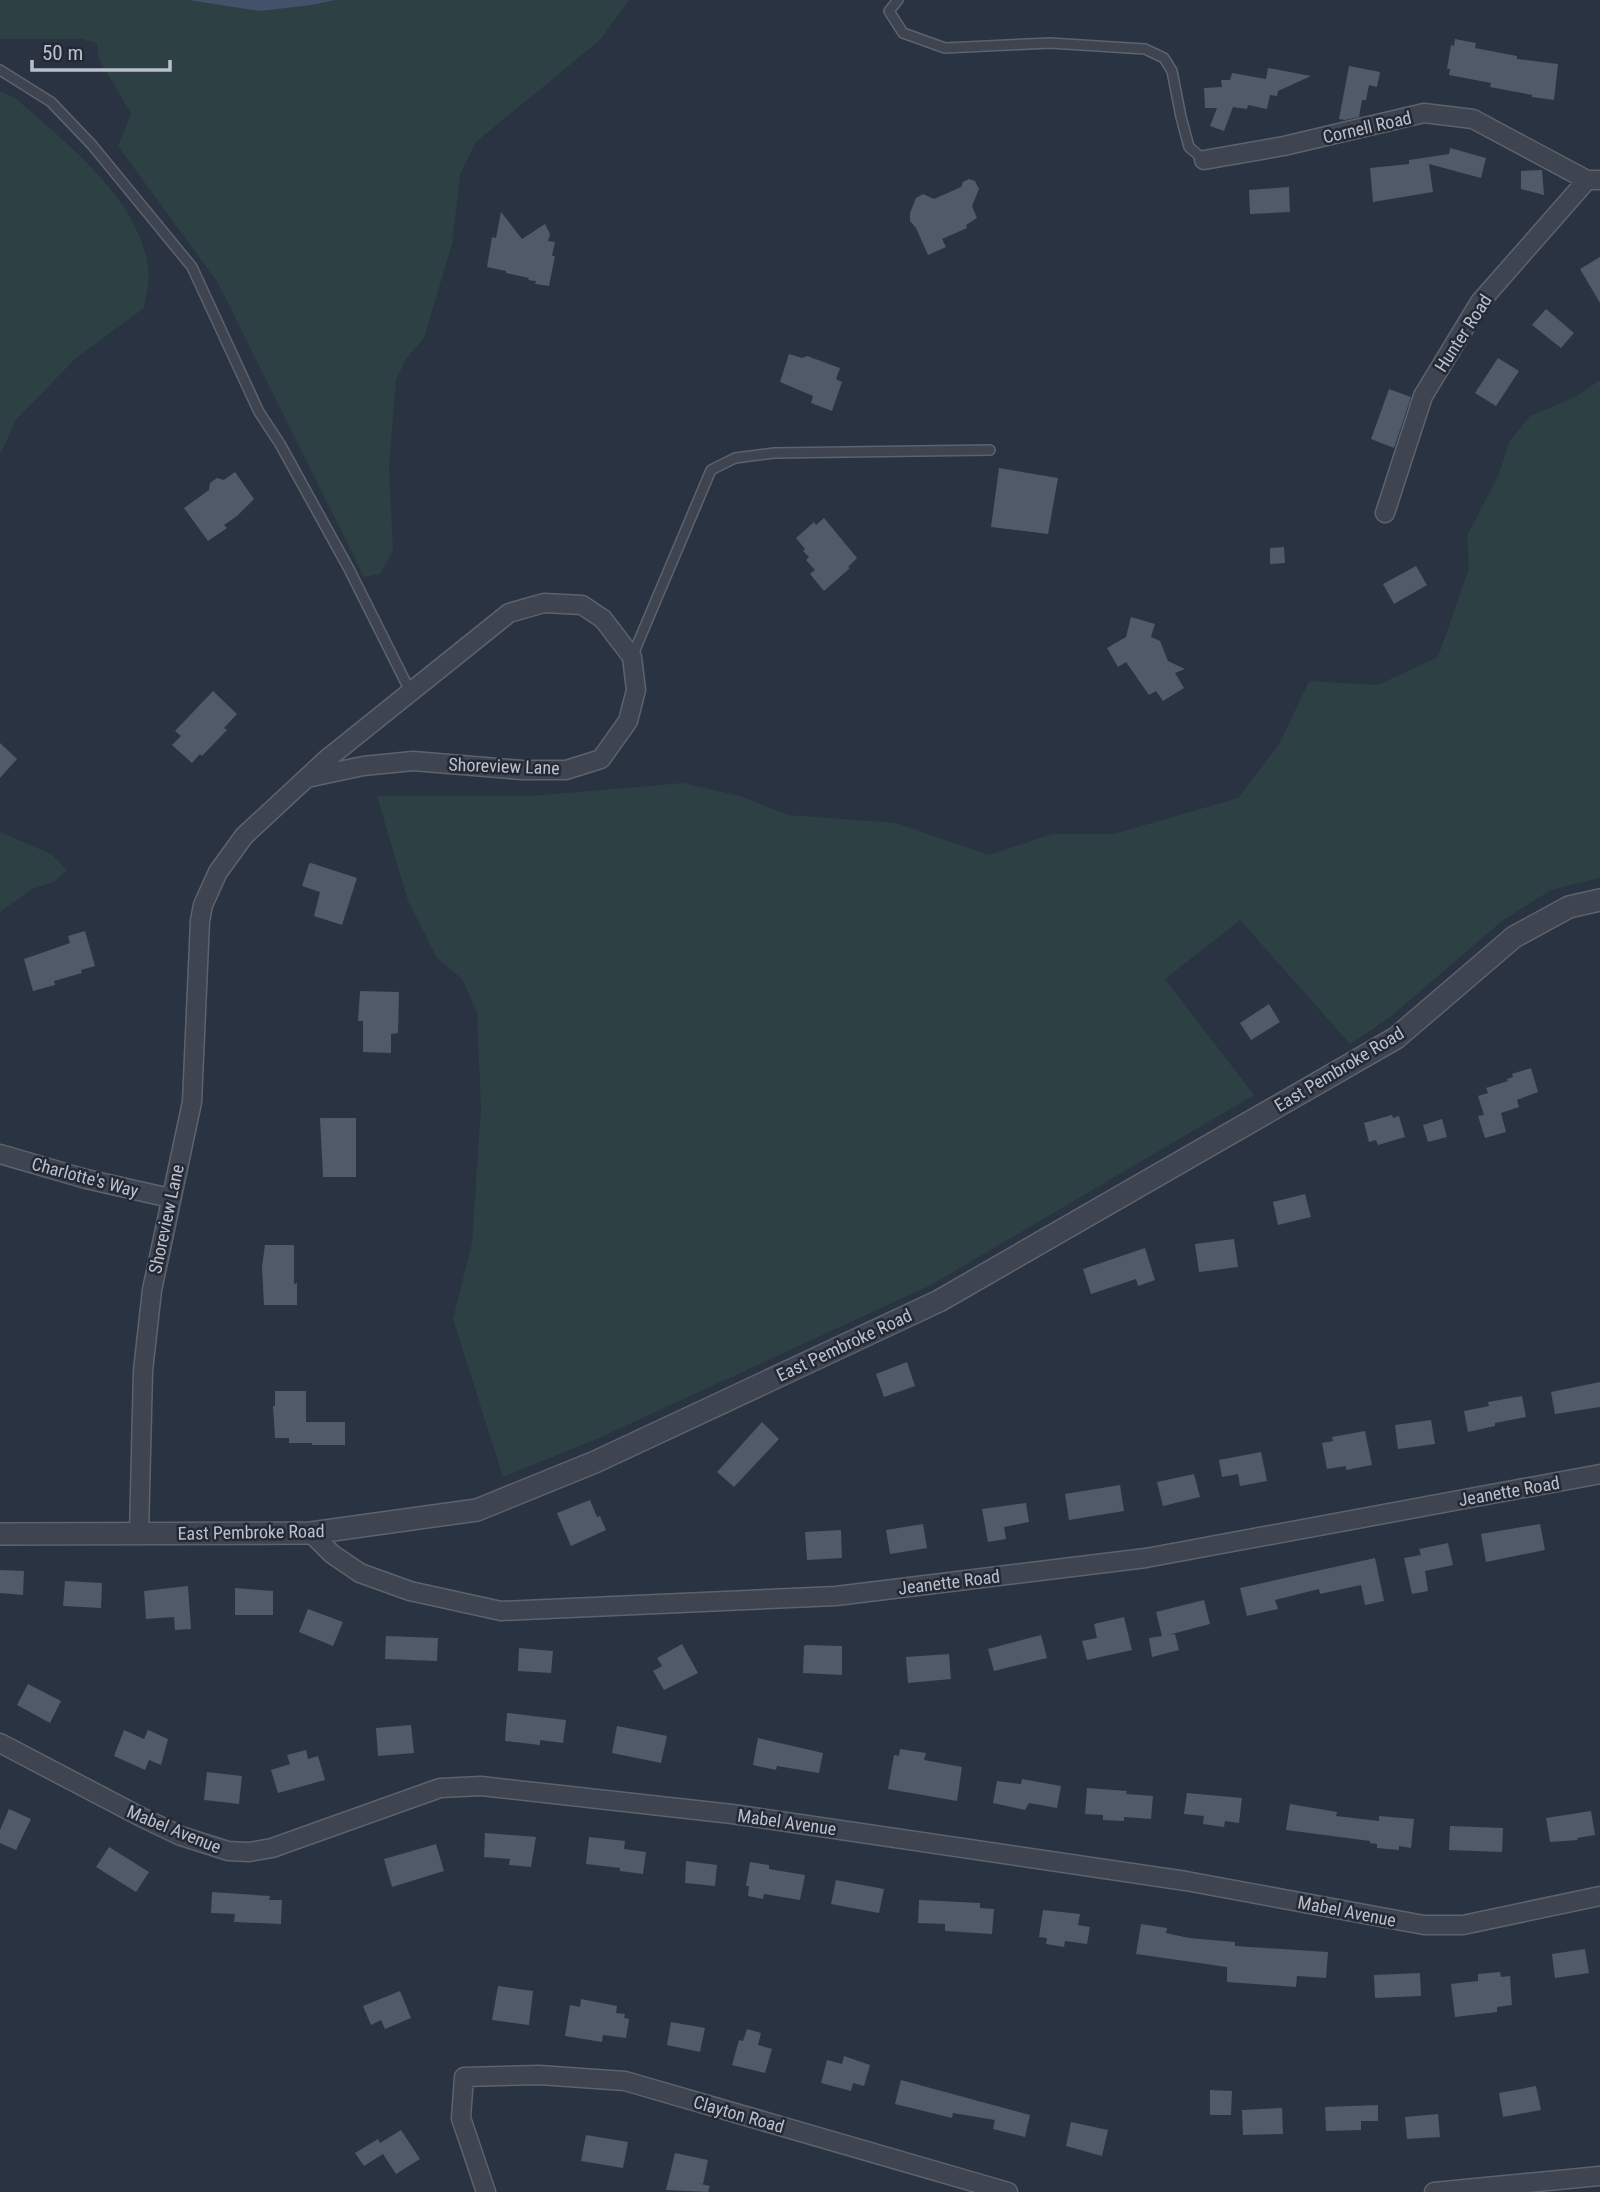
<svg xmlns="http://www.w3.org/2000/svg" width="1600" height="2192" viewBox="0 0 1600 2192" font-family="'Roboto Condensed',sans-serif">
  <rect width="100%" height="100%" fill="#2a3341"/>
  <path fill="#2d4043" d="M 0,0 L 188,0 L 260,10 L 312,5 L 336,0 L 629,0 L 600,40 L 476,142 L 460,175 L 452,244 L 424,338 L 406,359 L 396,380 L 389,466 L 393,551 L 380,574 L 364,577 L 218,283 L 118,146 L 131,114 L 98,57 L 97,43 L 82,39 L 0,39 Z
    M 0,91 L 15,98 C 66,143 145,202 149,276 C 149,286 145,298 144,308 L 75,359 L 16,420 L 0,455 Z
    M 1600,380 L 1600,878 L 1551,890 L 1502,921 L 1389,1018 L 1350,1044 L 1240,920 L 1165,979 L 1254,1095 L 931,1285 L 599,1438 L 503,1477 L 453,1319 L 472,1243 L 481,1107 L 477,1012 L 462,979 L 437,958 L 408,901 L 377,796 L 531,796 L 683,783 L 740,796 L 788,815 L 896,823 L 989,855 L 1052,834 L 1114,834 L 1238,798 L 1280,743 L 1309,681 L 1378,685 L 1438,657 L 1469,568 L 1467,536 L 1499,474 L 1509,442 L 1530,416 L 1577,396 Z
    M 0,832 L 51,854 L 67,870 L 54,882 L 32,889 L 0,912 Z"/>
  <path fill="#44516a" d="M 188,0 L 336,0 L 312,5 L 260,11 Z"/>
  <path fill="#515a69" d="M 1455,39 L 1476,43 L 1475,48 L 1517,56 L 1517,59 L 1558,64 L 1554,100 L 1532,97 L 1532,95 L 1490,87 L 1491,83 L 1449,75 L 1450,69 L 1447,69 L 1451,45 L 1454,46 Z
    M 1349,66 L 1380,72 L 1377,87 L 1369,85 L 1366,100 L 1362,100 L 1359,117 L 1345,120 L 1339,119 Z
    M 1268,68 L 1311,76 L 1278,91 L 1277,96 L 1270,95 L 1267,109 L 1248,105 L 1247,109 L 1233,107 L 1224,131 L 1210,126 L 1217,108 L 1205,108 L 1204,88 L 1222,87 L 1221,80 L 1230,80 L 1232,73 L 1266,79 Z
    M 1450,148 L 1486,158 L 1481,178 L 1429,164 L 1433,192 L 1373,202 L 1370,168 L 1409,164 L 1409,160 L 1449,154 Z
    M 1542,170 L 1544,195 L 1521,189 L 1521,171 Z
    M 969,179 L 975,181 L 979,189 L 972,206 L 977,218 L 966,225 L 967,228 L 942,239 L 946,247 L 928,255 L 916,228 L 910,221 L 910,213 L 916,198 L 923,194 L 934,199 L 961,187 L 963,182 Z
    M 1289,187 L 1290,212 L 1250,214 L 1249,190 Z
    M 501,212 L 522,239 L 545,224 L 550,234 L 548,241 L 555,242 L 552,256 L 555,256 L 549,286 L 535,284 L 536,281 L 528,280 L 529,278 L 506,273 L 506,271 L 487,267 L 492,237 L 496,238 Z
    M 1600,257 L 1600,303 L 1580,269 Z
    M 1546,309 L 1574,333 L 1561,348 L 1532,325 Z
    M 789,354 L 802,358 L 807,356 L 840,368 L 836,379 L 842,382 L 832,411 L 811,403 L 813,396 L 780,382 Z
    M 1498,358 L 1519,371 L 1496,406 L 1475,393 Z
    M 1389,389 L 1411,397 L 1394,448 L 1371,439 Z
    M 999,468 L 1058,478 L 1048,534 L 991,527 Z
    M 235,472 L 254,499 L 237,516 L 224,525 L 227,528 L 208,541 L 184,508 L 209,490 L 210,483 L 217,478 L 224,480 Z
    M 824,518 L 857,558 L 848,567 L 850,568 L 824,591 L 810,574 L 815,570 L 806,560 L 809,557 L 803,551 L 805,549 L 796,538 L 814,522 L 816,525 Z
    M 1284,547 L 1285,563 L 1270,564 L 1270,548 Z
    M 1416,566 L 1427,585 L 1394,604 L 1383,584 Z
    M 1131,617 L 1155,624 L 1151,637 L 1160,641 L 1168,661 L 1185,669 L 1175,673 L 1184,688 L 1163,701 L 1156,691 L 1149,695 L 1126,662 L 1118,667 L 1107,648 L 1126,637 Z
    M 213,691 L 237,714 L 224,728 L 227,730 L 202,756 L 200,754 L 192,763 L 172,745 L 181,736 L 175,731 Z
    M 0,743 L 17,759 L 0,778 Z
    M 311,863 L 357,878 L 342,925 L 314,916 L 320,892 L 302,886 L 309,864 Z
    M 85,931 L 95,966 L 81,970 L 82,973 L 54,981 L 55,985 L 33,991 L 24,959 L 70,943 L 68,936 Z
    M 360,991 L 399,992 L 398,1033 L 391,1034 L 391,1053 L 363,1052 L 363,1021 L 358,1021 Z
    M 1269,1004 L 1280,1022 L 1251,1040 L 1240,1023 Z
    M 1531,1068 L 1538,1092 L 1517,1100 L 1519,1107 L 1501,1113 L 1506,1132 L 1485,1138 L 1478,1116 L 1484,1115 L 1478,1096 L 1488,1093 L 1486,1088 L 1508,1081 L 1507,1079 L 1513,1077 L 1512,1074 Z
    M 1392,1115 L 1393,1118 L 1399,1116 L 1405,1137 L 1378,1145 L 1376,1140 L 1369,1142 L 1364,1123 Z
    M 320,1118 L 356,1118 L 356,1177 L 323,1177 Z
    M 1442,1119 L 1447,1137 L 1428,1142 L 1423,1125 Z
    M 1305,1194 L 1311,1217 L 1278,1225 L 1273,1202 Z
    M 1234,1239 L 1238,1267 L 1199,1272 L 1195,1244 Z
    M 265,1245 L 294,1245 L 294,1284 L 297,1283 L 297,1305 L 264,1305 L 262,1267 Z
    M 1145,1248 L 1155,1280 L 1138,1286 L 1136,1279 L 1091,1294 L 1083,1269 Z
    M 907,1362 L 915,1386 L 884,1397 L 876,1374 Z
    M 1600,1382 L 1600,1407 L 1555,1414 L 1551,1392 Z
    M 275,1391 L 306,1391 L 306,1422 L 345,1422 L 345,1445 L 312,1445 L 312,1443 L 289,1443 L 289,1438 L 275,1438 L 273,1406 L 275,1406 Z
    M 1522,1396 L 1526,1417 L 1495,1423 L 1495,1426 L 1468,1432 L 1464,1411 L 1489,1406 L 1488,1402 Z
    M 1431,1420 L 1435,1444 L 1398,1449 L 1395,1425 Z
    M 762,1422 L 779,1439 L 734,1487 L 717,1472 Z
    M 1365,1431 L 1372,1465 L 1346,1470 L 1346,1466 L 1327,1469 L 1322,1443 L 1333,1441 L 1332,1437 Z
    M 1261,1452 L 1267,1481 L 1240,1486 L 1238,1474 L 1222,1477 L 1219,1460 Z
    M 1194,1474 L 1200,1497 L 1163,1506 L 1157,1482 Z
    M 1120,1485 L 1124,1511 L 1069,1520 L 1065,1494 Z
    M 590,1500 L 597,1517 L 600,1516 L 606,1530 L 571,1546 L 557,1513 Z
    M 1026,1503 L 1029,1522 L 1004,1527 L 1006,1539 L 988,1542 L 982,1509 Z
    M 923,1524 L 927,1548 L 890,1554 L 886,1530 Z
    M 1540,1524 L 1545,1550 L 1486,1562 L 1481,1534 Z
    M 841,1530 L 842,1558 L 807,1560 L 805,1532 Z
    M 1448,1543 L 1453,1565 L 1425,1571 L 1428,1591 L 1412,1594 L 1404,1558 L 1421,1555 L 1419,1549 Z
    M 1375,1558 L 1384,1601 L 1365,1605 L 1361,1585 L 1320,1594 L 1319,1589 L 1275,1600 L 1278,1609 L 1247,1616 L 1240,1588 Z
    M 0,1570 L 24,1571 L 23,1595 L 0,1593 Z
    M 65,1581 L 102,1583 L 101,1608 L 63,1606 Z
    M 188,1586 L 191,1629 L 175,1630 L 174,1617 L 146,1619 L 144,1591 Z
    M 235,1588 L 273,1591 L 273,1615 L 235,1615 Z
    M 1204,1600 L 1210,1624 L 1168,1635 L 1175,1634 L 1179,1650 L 1152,1657 L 1149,1638 L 1162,1636 L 1156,1612 Z
    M 308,1609 L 343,1622 L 333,1646 L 299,1632 Z
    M 1124,1617 L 1132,1650 L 1087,1660 L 1082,1641 L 1097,1638 L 1094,1624 Z
    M 1041,1635 L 1047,1658 L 994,1671 L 988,1649 Z
    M 386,1636 L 438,1638 L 437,1661 L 385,1659 Z
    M 682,1644 L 698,1673 L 664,1690 L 653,1671 L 662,1666 L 657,1658 Z
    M 806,1645 L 842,1646 L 842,1675 L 803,1673 L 804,1646 Z
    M 519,1648 L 553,1651 L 551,1673 L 518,1671 Z
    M 949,1654 L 951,1679 L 908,1683 L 906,1657 Z
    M 28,1684 L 61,1701 L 50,1723 L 17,1705 Z
    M 507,1713 L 566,1720 L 563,1743 L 540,1740 L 540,1745 L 505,1741 Z
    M 411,1725 L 414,1753 L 378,1756 L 376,1728 Z
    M 617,1726 L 667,1736 L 661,1763 L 612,1753 Z
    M 124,1730 L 144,1739 L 148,1730 L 168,1739 L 161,1765 L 149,1760 L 145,1770 L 114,1756 Z
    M 758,1738 L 823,1753 L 819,1773 L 777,1766 L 776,1770 L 753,1765 Z
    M 900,1749 L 926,1753 L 924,1760 L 962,1767 L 957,1801 L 888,1789 L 894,1755 L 899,1756 Z
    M 306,1750 L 308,1759 L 318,1756 L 325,1780 L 278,1793 L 271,1770 L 290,1764 L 287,1755 Z
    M 207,1772 L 242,1776 L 239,1804 L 204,1800 Z
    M 1022,1779 L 1061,1786 L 1057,1808 L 1029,1803 L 1025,1810 L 993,1803 L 997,1781 L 1021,1784 Z
    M 1087,1788 L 1127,1791 L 1126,1794 L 1153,1796 L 1151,1819 L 1124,1817 L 1124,1821 L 1103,1820 L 1103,1815 L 1085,1814 Z
    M 1187,1793 L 1242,1798 L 1239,1823 L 1225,1821 L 1224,1827 L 1203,1824 L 1204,1816 L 1184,1814 Z
    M 1290,1804 L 1337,1812 L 1336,1816 L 1379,1821 L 1379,1816 L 1414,1819 L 1411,1848 L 1399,1846 L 1399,1850 L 1377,1848 L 1377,1844 L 1370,1843 L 1370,1841 L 1286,1830 Z
    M 9,1809 L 31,1819 L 16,1850 L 0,1843 L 0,1830 Z
    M 1591,1811 L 1595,1835 L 1577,1838 L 1578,1840 L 1550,1842 L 1546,1818 Z
    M 1450,1826 L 1503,1828 L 1502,1852 L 1449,1850 Z
    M 485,1833 L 536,1837 L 531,1867 L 509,1865 L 510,1859 L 484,1857 Z
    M 589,1837 L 625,1841 L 624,1849 L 646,1852 L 643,1874 L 620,1871 L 620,1868 L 586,1864 Z
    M 436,1844 L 444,1871 L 392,1887 L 384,1859 Z
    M 109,1847 L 149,1872 L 136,1892 L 96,1867 Z
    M 686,1861 L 717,1865 L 715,1886 L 685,1883 Z
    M 750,1862 L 769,1865 L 769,1869 L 805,1875 L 800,1900 L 764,1894 L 763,1899 L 748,1896 L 749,1886 L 746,1886 Z
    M 836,1880 L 884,1889 L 879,1913 L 831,1904 Z
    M 212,1892 L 270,1896 L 269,1900 L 282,1900 L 281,1924 L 234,1922 L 235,1914 L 211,1913 Z
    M 919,1900 L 980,1903 L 980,1908 L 994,1909 L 992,1934 L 945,1931 L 945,1924 L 918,1923 Z
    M 1043,1910 L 1080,1914 L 1078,1925 L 1090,1927 L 1087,1944 L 1065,1941 L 1064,1947 L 1046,1944 L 1047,1938 L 1039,1937 Z
    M 1141,1924 L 1167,1928 L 1166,1933 L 1189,1938 L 1235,1942 L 1235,1946 L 1328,1952 L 1326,1978 L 1297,1976 L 1296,1987 L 1227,1982 L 1227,1967 L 1136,1954 Z
    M 1585,1949 L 1589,1973 L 1555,1978 L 1552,1954 Z
    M 1500,1972 L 1501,1977 L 1510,1976 L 1512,2005 L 1497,2007 L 1497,2012 L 1455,2017 L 1451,1984 L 1478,1981 L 1478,1974 Z
    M 1420,1973 L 1421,1996 L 1375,1998 L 1374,1975 Z
    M 498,1986 L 533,1991 L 529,2025 L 492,2020 Z
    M 400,1991 L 411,2018 L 385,2029 L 381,2020 L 371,2025 L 363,2006 Z
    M 581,1999 L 617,2006 L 616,2013 L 625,2014 L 624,2018 L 629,2019 L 626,2038 L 603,2035 L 602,2042 L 565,2036 L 570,2005 L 580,2007 Z
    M 671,2022 L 705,2028 L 700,2052 L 667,2045 Z
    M 747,2029 L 761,2033 L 758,2045 L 772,2049 L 765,2073 L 732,2065 L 739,2040 L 743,2041 Z
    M 844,2056 L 870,2065 L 864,2086 L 853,2083 L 851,2091 L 821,2083 L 827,2060 L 842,2064 Z
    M 901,2080 L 1030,2115 L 1025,2137 L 993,2129 L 995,2120 L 953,2113 L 952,2118 L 895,2104 Z
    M 1536,2086 L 1541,2110 L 1503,2117 L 1499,2093 Z
    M 1210,2090 L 1232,2091 L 1231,2115 L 1210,2115 Z
    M 1378,2105 L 1378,2121 L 1361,2121 L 1361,2130 L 1326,2131 L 1325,2107 Z
    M 1282,2108 L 1283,2134 L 1243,2135 L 1242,2110 Z
    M 1438,2114 L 1440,2137 L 1407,2139 L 1405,2117 Z
    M 1071,2122 L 1108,2130 L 1102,2156 L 1066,2146 Z
    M 401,2130 L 420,2159 L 396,2174 L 383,2154 L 364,2166 L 355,2153 L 378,2139 L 380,2143 Z
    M 586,2135 L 628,2142 L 623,2168 L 581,2161 Z
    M 675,2153 L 708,2160 L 703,2184 L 697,2183 L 710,2186 L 708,2192 L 666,2190 Z"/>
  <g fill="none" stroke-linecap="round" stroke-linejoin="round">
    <g stroke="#5c636e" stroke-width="12">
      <path id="service" d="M 898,0 L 889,11 L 903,33 L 945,48 L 1050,43 L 1145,49 L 1164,58 L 1172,71 L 1181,117 L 1189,147 L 1204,160
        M 0,70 L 51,102 L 92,145 L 192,267 L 259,412 L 280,444 L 349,569 L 411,693
        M 632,657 L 711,470 L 735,458 L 774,453 L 990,450"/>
    </g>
    <g stroke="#5c636e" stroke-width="21">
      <path id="minor" d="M 1204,160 L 1284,146 L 1424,113 L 1473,119 L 1587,180 L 1600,180
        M 1385,513 L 1423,396 L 1480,302 L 1587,180
        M 0,1154 L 86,1179 L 170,1198
        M 311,1533 L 332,1554 L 360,1573 L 410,1591 L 501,1611 L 836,1596 L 1146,1558 L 1600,1474
        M 139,1534 L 143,1371 L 152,1290 L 192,1102 L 200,921 L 203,905 L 218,872 L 244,836 L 327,759 L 509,613 L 544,603 L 582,605 L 603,619 L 632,657 L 636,690 L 628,721 L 601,759 L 566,770 L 522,770 L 413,761 L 363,766 L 307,778
        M 0,1743 L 143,1818 L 181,1836 L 228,1851 L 249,1852 L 272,1848 L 440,1788 L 481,1786 L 732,1814 L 1186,1881 L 1424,1925 L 1463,1925 L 1600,1896
        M 486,2192 L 461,2118 L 464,2077 L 539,2075 L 625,2081 L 1008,2192
        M 1434,2192 L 1600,2176"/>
    </g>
    <g stroke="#5c636e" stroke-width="24">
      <path id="tertiary" d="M 0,1534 L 311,1533 L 477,1510 L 595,1462 L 939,1301 L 1396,1038 L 1514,937 L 1569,907 L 1600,900"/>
    </g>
    <use href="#service" stroke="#3e4551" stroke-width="9"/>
    <use href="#minor" stroke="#3e4551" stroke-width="18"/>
    <use href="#tertiary" stroke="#3e4551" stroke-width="21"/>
  </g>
  <g text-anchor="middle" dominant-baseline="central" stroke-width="5" stroke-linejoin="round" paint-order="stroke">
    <g font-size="18" fill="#bbc0cb" stroke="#232a36">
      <text transform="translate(1367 127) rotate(-13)">Cornell Road</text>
      <text transform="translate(1463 333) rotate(-57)">Hunter Road</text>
      <text transform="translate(504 766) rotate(2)">Shoreview Lane</text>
      <text transform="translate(1339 1069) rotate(-31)">East Pembroke Road</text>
      <text transform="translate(85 1177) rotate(15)">Charlotte's Way</text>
      <text transform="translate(166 1219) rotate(-78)">Shoreview Lane</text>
      <text transform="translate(844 1345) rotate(-25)">East Pembroke Road</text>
      <text transform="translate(1509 1491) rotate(-10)">Jeanette Road</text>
      <text transform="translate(251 1532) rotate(-1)">East Pembroke Road</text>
      <text transform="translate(949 1582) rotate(-7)">Jeanette Road</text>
      <text transform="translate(787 1822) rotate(8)">Mabel Avenue</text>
      <text transform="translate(174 1829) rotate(22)">Mabel Avenue</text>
      <text transform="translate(1347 1911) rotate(11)">Mabel Avenue</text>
      <text transform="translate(739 2114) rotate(16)">Clayton Road</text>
    </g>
  </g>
  <path d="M32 60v10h138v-10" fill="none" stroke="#bbc0cb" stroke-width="3.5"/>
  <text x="42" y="60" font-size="21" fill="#bbc0cb" stroke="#232a36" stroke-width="5" paint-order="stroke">50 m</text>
</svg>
